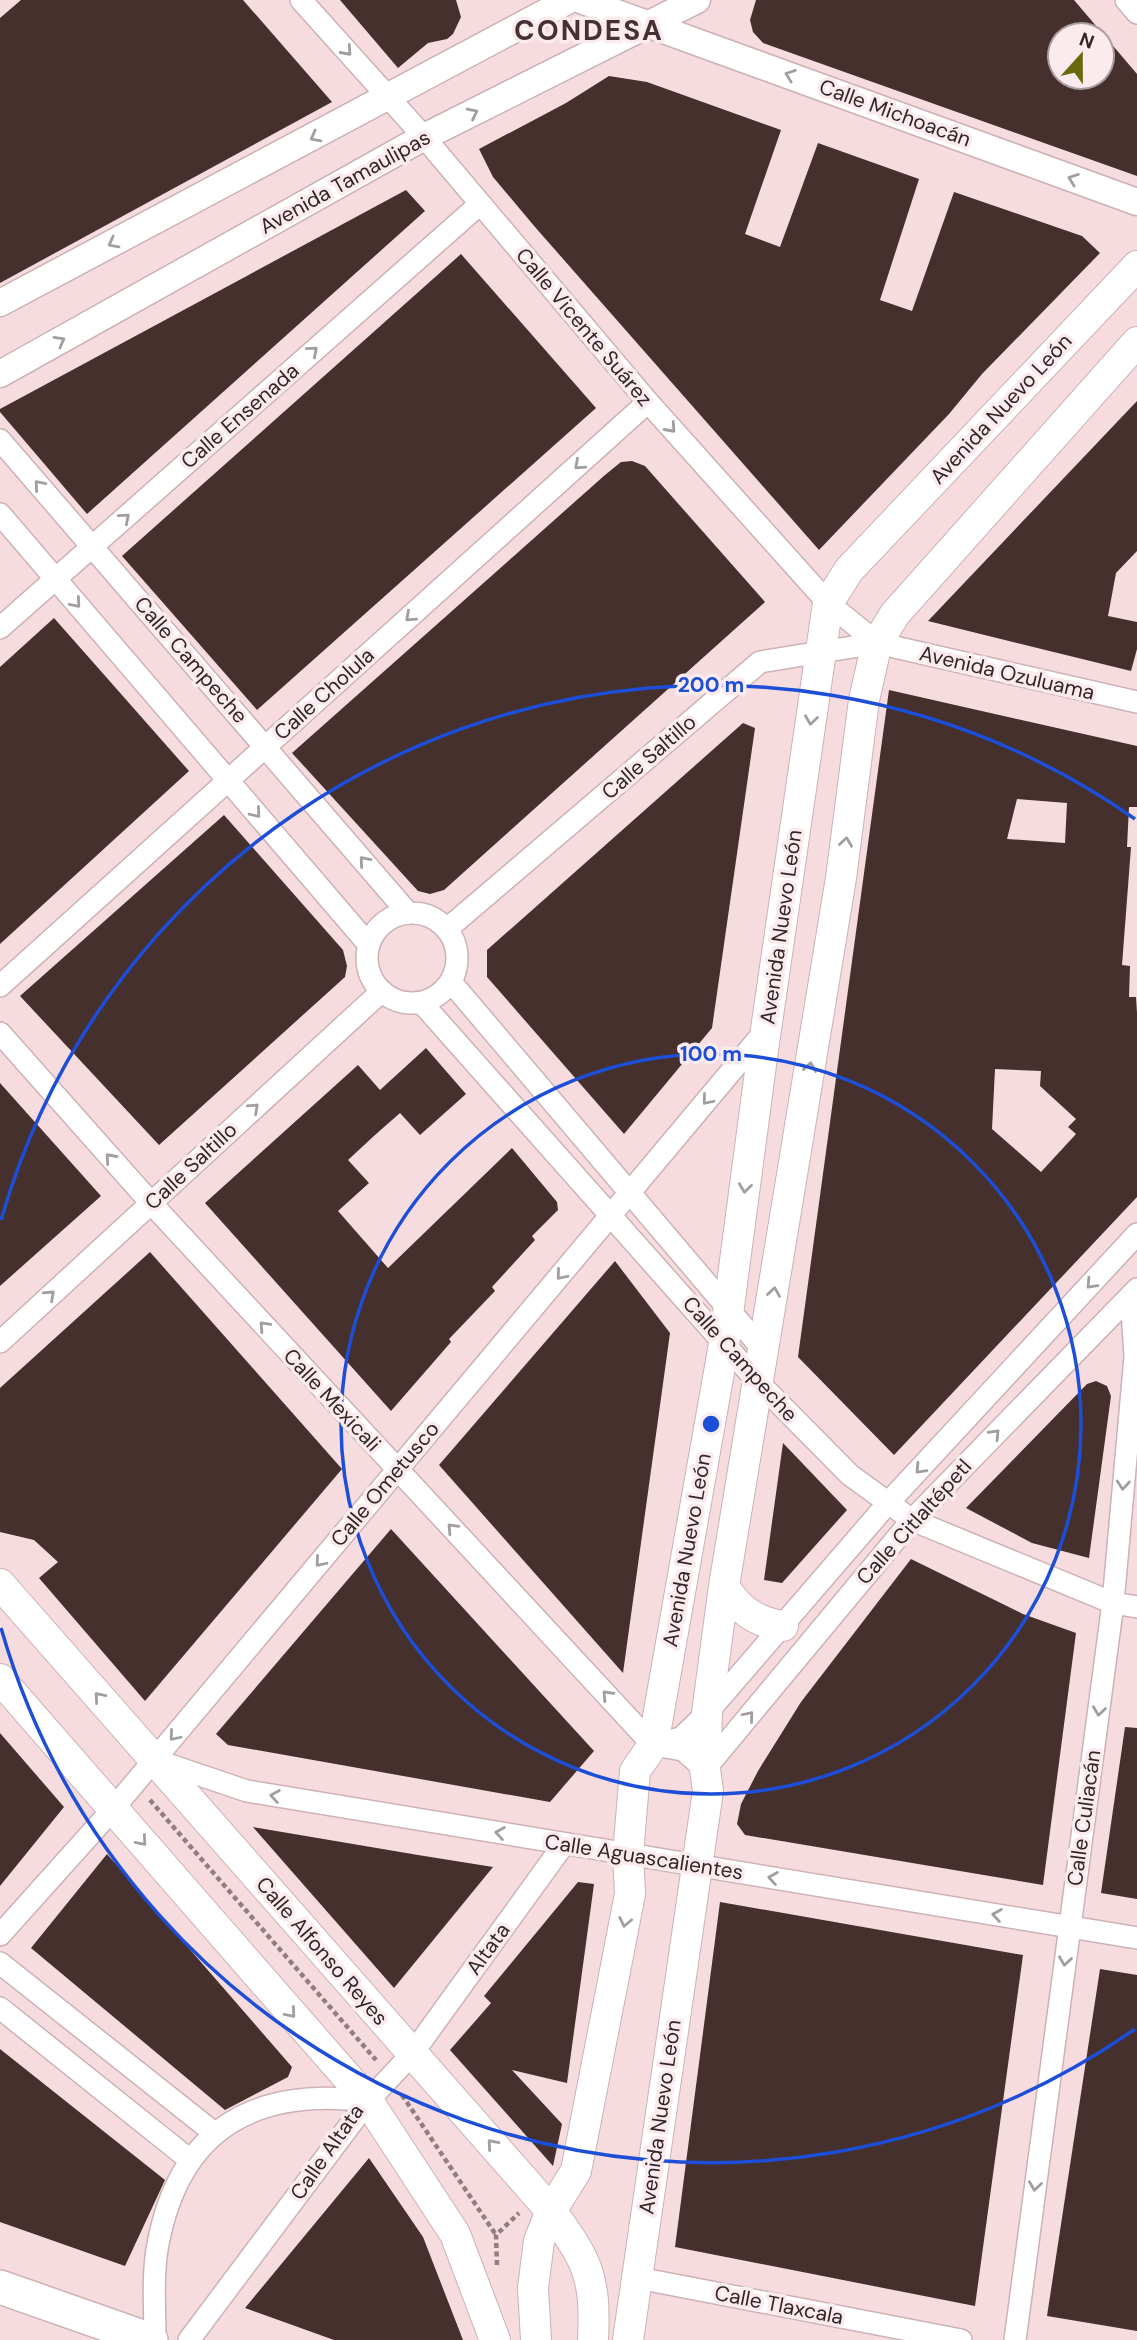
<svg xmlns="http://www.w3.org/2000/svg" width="1137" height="2340" viewBox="0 0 1137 2340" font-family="'DM Sans',sans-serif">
  <rect width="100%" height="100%" fill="#f6dbdf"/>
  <path fill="#45302d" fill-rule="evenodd" d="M 21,0 L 243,0 L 332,102 L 0,283 L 0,18 Z
    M 340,0 L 456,0 L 461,17 L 453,34 L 447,39 L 428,43 L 398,68 Z
    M 756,0 L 1074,0 L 1137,74 L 1137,176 L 763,43 L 753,32 L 750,20 ZM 1060,35 L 1102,35 L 1102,77 L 1060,77 Z
    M 609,76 L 647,82 L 781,130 L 745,234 L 780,247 L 818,143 L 919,179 L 880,300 L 912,311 L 954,192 L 1082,236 L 1100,253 L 982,374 L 949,414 L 819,550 L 535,227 L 493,177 L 479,149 L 566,103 Z
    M 406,190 L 425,211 L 87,514 L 0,412 L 0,409 Z
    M 461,254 L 596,408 L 257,710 L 122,556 Z
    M 1137,401 L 1137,551 L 1116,573 L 1108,616 L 1137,622 L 1137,649 L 1131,671 L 928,621 Z
    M 632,461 L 645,466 L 765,602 L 444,890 L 430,894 L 418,891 L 292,753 L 605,475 L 621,462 Z
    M 54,618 L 189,771 L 0,944 L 0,667 Z
    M 889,690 L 1137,746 L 1137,807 L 1129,807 L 1127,847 L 1131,847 L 1122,965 L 1130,966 L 1129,997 L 1136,997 L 1137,1013 L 1137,1197 L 894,1455 L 798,1357 ZM 1017,799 L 1067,803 L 1065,843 L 1007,839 ZM 995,1069 L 1041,1071 L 1040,1086 L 1076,1119 L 1068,1127 L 1076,1134 L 1041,1172 L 992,1129 Z
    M 743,723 L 755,728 L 712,1028 L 624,1134 L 487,977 L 487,950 Z
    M 224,815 L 343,950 L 347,966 L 345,977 L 159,1145 L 20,996 Z
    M 426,1048 L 466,1094 L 420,1135 L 400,1113 L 375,1135 L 348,1160 L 369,1183 L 338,1211 L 388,1268 L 512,1148 L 557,1202 L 558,1210 L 532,1236 L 535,1240 L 492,1287 L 495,1291 L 449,1339 L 451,1342 L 391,1411 L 205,1203 L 358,1065 L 380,1090 Z
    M 0,1083 L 101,1196 L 0,1286 Z
    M 150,1252 L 342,1469 L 145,1701 L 39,1578 L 58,1562 L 34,1540 L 0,1532 L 0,1388 Z
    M 615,1261 L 670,1333 L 623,1673 L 439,1465 Z
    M 1096,1381 L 1107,1386 L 1111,1396 L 1089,1558 L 1032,1543 L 966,1508 L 1087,1384 Z
    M 783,1443 L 847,1510 L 782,1583 L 764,1580 Z
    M 391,1529 L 594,1751 L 550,1802 L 228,1745 L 216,1734 Z
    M 911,1559 L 1023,1614 L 1076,1633 L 1043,1885 L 745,1835 L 737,1824 L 741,1804 L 758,1771 L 801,1702 Z
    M 1125,1727 L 1137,1728 L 1137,1899 L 1101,1893 Z
    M 0,1733 L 64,1807 L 0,1886 Z
    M 253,1827 L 418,1855 L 493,1867 L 394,1988 Z
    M 107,1854 L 292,2067 L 288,2077 L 225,2110 L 31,1948 Z
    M 578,1882 L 594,1884 L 567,2083 L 512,2070 L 562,2124 L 553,2166 L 450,2050 L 491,2003 L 484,1996 Z
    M 720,1902 L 1023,1955 L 975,2306 L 675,2247 Z
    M 1100,1969 L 1137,1975 L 1137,2331 L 1047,2316 Z
    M 0,2049 L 165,2180 L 125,2266 L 0,2222 Z
    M 369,2158 L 423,2237 L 463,2340 L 334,2340 L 245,2308 Z"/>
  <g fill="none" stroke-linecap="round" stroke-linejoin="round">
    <g stroke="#ccb2b6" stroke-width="24">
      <path id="minor" d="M 301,0 L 424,137 L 648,402 L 828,603 L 877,643
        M 1126,0 L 1137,13
        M 0,440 L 408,913
        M 0,514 L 369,945
        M 0,628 L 480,204
        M367 958a45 45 0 1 1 90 0a45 45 0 1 1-90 0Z
        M 447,929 L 760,662 L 877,643 L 1137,702
        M 451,982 L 764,1351
        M 0,986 L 648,402
        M 421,1002 L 759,1383 L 850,1475 L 912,1520 L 1113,1603 L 1137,1607
        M 0,1033 L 151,1203 L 653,1745
        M 0,1342 L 382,991
        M 653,1745 L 681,1738 L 707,1713 L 888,1503 L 1137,1234
        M 659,1746 L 683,1750 L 705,1769 L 912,1520 L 1137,1289
        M 155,1760 L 247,1791 L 1137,1938
        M 0,1935 L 113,1809 L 765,1031
        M 0,1963 L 213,2132
        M 0,2008 L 190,2160
        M 638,2278 L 961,2340
        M 155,2340 C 155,2308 152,2275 158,2244 C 180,2128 255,2087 368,2101
        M 189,2340 L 368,2101 L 412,2054 L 564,1844
        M 1015,2340 L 1113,1603 L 1135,1357 L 1131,1295"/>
    </g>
    <g stroke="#ccb2b6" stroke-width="29">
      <path id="tertiary" d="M 581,0 L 1137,202
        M 0,303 L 569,0
        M 0,374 L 424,137 L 697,0"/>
    </g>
    <g stroke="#ccb2b6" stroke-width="32">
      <path id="secondary" d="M 0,1584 L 551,2211 C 588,2261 596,2277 593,2340
        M 724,1586 C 738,1609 755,1622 783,1626
        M 0,1679 L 368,2101 L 455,2234 L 495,2340
        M 536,2340 L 533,2288 L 539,2241 L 551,2211 L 576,2171 L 630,1894 L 628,1854 L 635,1771 L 653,1745 L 724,1344 L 762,1057 L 828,603 L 849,570 L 1137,266
        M 628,2340 L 708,1791 L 705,1769 L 707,1713 L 724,1586 L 841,878 L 864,700 L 877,643 L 895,614 L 1137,342"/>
    </g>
    <g stroke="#ccb2b6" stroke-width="36">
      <path id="primary" d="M 0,2287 L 151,2340"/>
    </g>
    <path stroke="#907e81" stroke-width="4.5" stroke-dasharray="5 3.5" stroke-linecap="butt" d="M 150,1800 L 376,2060
      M 402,2095 L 496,2235
      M 497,2265 L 496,2235 L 519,2213"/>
    <use href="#minor" stroke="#fff" stroke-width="21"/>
    <use href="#tertiary" stroke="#fff" stroke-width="26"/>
    <use href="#secondary" stroke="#fff" stroke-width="30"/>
    <use href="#primary" stroke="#fff" stroke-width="33"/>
  </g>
  <defs><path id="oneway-chevron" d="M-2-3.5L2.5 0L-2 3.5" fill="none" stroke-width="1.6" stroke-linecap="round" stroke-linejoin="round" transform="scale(1.75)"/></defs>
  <g stroke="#a29e9f">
    <use href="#oneway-chevron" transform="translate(347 51) rotate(48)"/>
    <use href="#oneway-chevron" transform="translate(790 75) rotate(-160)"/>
    <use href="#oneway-chevron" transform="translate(473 113) rotate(-26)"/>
    <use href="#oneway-chevron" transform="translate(315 137) rotate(152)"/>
    <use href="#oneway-chevron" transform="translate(1073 179) rotate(-160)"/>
    <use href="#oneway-chevron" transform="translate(113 243) rotate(152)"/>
    <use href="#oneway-chevron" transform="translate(60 341) rotate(-29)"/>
    <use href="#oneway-chevron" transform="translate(313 351) rotate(-41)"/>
    <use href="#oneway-chevron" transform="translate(671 428) rotate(48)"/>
    <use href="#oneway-chevron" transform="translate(579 465) rotate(138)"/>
    <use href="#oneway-chevron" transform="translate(39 485) rotate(-131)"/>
    <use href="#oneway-chevron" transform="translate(125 518) rotate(-41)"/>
    <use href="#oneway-chevron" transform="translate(76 603) rotate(49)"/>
    <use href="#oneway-chevron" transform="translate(410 617) rotate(138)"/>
    <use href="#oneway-chevron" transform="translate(811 720) rotate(98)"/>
    <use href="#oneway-chevron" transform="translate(256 813) rotate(50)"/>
    <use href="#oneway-chevron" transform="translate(846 842) rotate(-82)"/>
    <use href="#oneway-chevron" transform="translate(364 861) rotate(-131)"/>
    <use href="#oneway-chevron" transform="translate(810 1067) rotate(-81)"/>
    <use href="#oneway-chevron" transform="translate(707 1100) rotate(130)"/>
    <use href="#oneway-chevron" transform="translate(254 1108) rotate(-43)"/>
    <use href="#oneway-chevron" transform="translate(110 1158) rotate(-132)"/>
    <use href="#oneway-chevron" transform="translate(745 1188) rotate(97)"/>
    <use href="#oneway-chevron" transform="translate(561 1275) rotate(130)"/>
    <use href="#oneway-chevron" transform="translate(1091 1284) rotate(133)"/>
    <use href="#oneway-chevron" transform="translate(774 1292) rotate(-81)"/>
    <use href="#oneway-chevron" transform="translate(50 1295) rotate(-43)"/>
    <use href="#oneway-chevron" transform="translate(264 1326) rotate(-133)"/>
    <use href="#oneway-chevron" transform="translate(995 1434) rotate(-46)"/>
    <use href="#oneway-chevron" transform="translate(920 1469) rotate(133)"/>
    <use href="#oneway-chevron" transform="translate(1123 1485) rotate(95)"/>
    <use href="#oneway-chevron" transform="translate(452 1528) rotate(-133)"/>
    <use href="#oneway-chevron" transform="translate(320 1562) rotate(130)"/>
    <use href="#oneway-chevron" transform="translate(607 1695) rotate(-133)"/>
    <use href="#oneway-chevron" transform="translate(99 1697) rotate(-131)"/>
    <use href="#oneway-chevron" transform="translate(1099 1711) rotate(98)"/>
    <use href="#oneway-chevron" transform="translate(749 1716) rotate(-50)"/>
    <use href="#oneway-chevron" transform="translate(174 1736) rotate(130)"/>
    <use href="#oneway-chevron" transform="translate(275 1796) rotate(-171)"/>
    <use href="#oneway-chevron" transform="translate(500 1833) rotate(-171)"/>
    <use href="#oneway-chevron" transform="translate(142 1841) rotate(49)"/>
    <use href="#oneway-chevron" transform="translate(773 1878) rotate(-171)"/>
    <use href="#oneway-chevron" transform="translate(997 1915) rotate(-171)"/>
    <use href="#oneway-chevron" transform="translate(625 1922) rotate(101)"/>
    <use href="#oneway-chevron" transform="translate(1065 1961) rotate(98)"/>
    <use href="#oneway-chevron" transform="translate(291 2013) rotate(49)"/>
    <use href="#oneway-chevron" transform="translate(492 2144) rotate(-131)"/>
    <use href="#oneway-chevron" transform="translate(1035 2186) rotate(98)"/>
  </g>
  <g fill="none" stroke="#1d4ed8" stroke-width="3.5">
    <circle cx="711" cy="1424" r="370"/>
    <path d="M1135 2029A739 739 0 0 1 1 1628M1 1220A739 739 0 0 1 1135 819"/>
  </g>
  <g text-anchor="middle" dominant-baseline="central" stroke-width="7" stroke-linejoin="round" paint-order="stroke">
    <g font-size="21" fill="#312729" stroke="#fcebee">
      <text transform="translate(895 113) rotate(20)">Calle Michoacán</text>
      <text transform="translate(345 182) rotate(-29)">Avenida Tamaulipas</text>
      <text transform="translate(584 327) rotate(50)">Calle Vicente Suárez</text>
      <text transform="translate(1001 409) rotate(-47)">Avenida Nuevo León</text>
      <text transform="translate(240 416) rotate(-41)">Calle Ensenada</text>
      <text transform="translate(191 660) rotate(49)">Calle Campeche</text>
      <text transform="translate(1007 673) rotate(13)">Avenida Ozuluama</text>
      <text transform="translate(324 694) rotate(-42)">Calle Cholula</text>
      <text transform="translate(649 757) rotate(-41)">Calle Saltillo</text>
      <text transform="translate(781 927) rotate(-82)">Avenida Nuevo León</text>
      <text transform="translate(191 1166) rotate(-43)">Calle Saltillo</text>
      <text transform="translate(740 1359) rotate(48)">Calle Campeche</text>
      <text transform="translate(332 1400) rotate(47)">Calle Mexicali</text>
      <text transform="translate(385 1484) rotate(-50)">Calle Ometusco</text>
      <text transform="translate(914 1522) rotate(-48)">Calle Citlaltépetl</text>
      <text transform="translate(687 1550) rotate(-80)">Avenida Nuevo León</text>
      <text transform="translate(1084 1818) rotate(-82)">Calle Culiacán</text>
      <text transform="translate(644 1857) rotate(9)">Calle Aguascalientes</text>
      <text transform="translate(488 1949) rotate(-54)">Altata</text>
      <text transform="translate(322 1951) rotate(49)">Calle Alfonso Reyes</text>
      <text transform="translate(660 2117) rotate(-82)">Avenida Nuevo León</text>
      <text transform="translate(327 2152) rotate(-55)">Calle Altata</text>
      <text transform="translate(779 2305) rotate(11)">Calle Tlaxcala</text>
    </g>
    <g font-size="28" font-weight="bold" letter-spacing="2" fill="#453034" stroke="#fcebee">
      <text x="589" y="30">CONDESA</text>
    </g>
  </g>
  <circle cx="711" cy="1424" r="10" fill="#1d4ed8" stroke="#fcebee" stroke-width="3.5"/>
  <g font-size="21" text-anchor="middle" font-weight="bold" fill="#1d4ed8" stroke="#fcebee" stroke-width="7" stroke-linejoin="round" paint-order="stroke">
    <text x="711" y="692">200 m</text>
    <text x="711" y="1061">100 m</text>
  </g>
  <g transform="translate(1081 56) rotate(21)"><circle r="33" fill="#fcebee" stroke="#ab9d9f" stroke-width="2"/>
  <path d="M0-5L12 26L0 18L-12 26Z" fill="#686b0c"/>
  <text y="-10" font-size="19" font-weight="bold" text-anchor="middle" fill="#312729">N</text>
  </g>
</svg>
